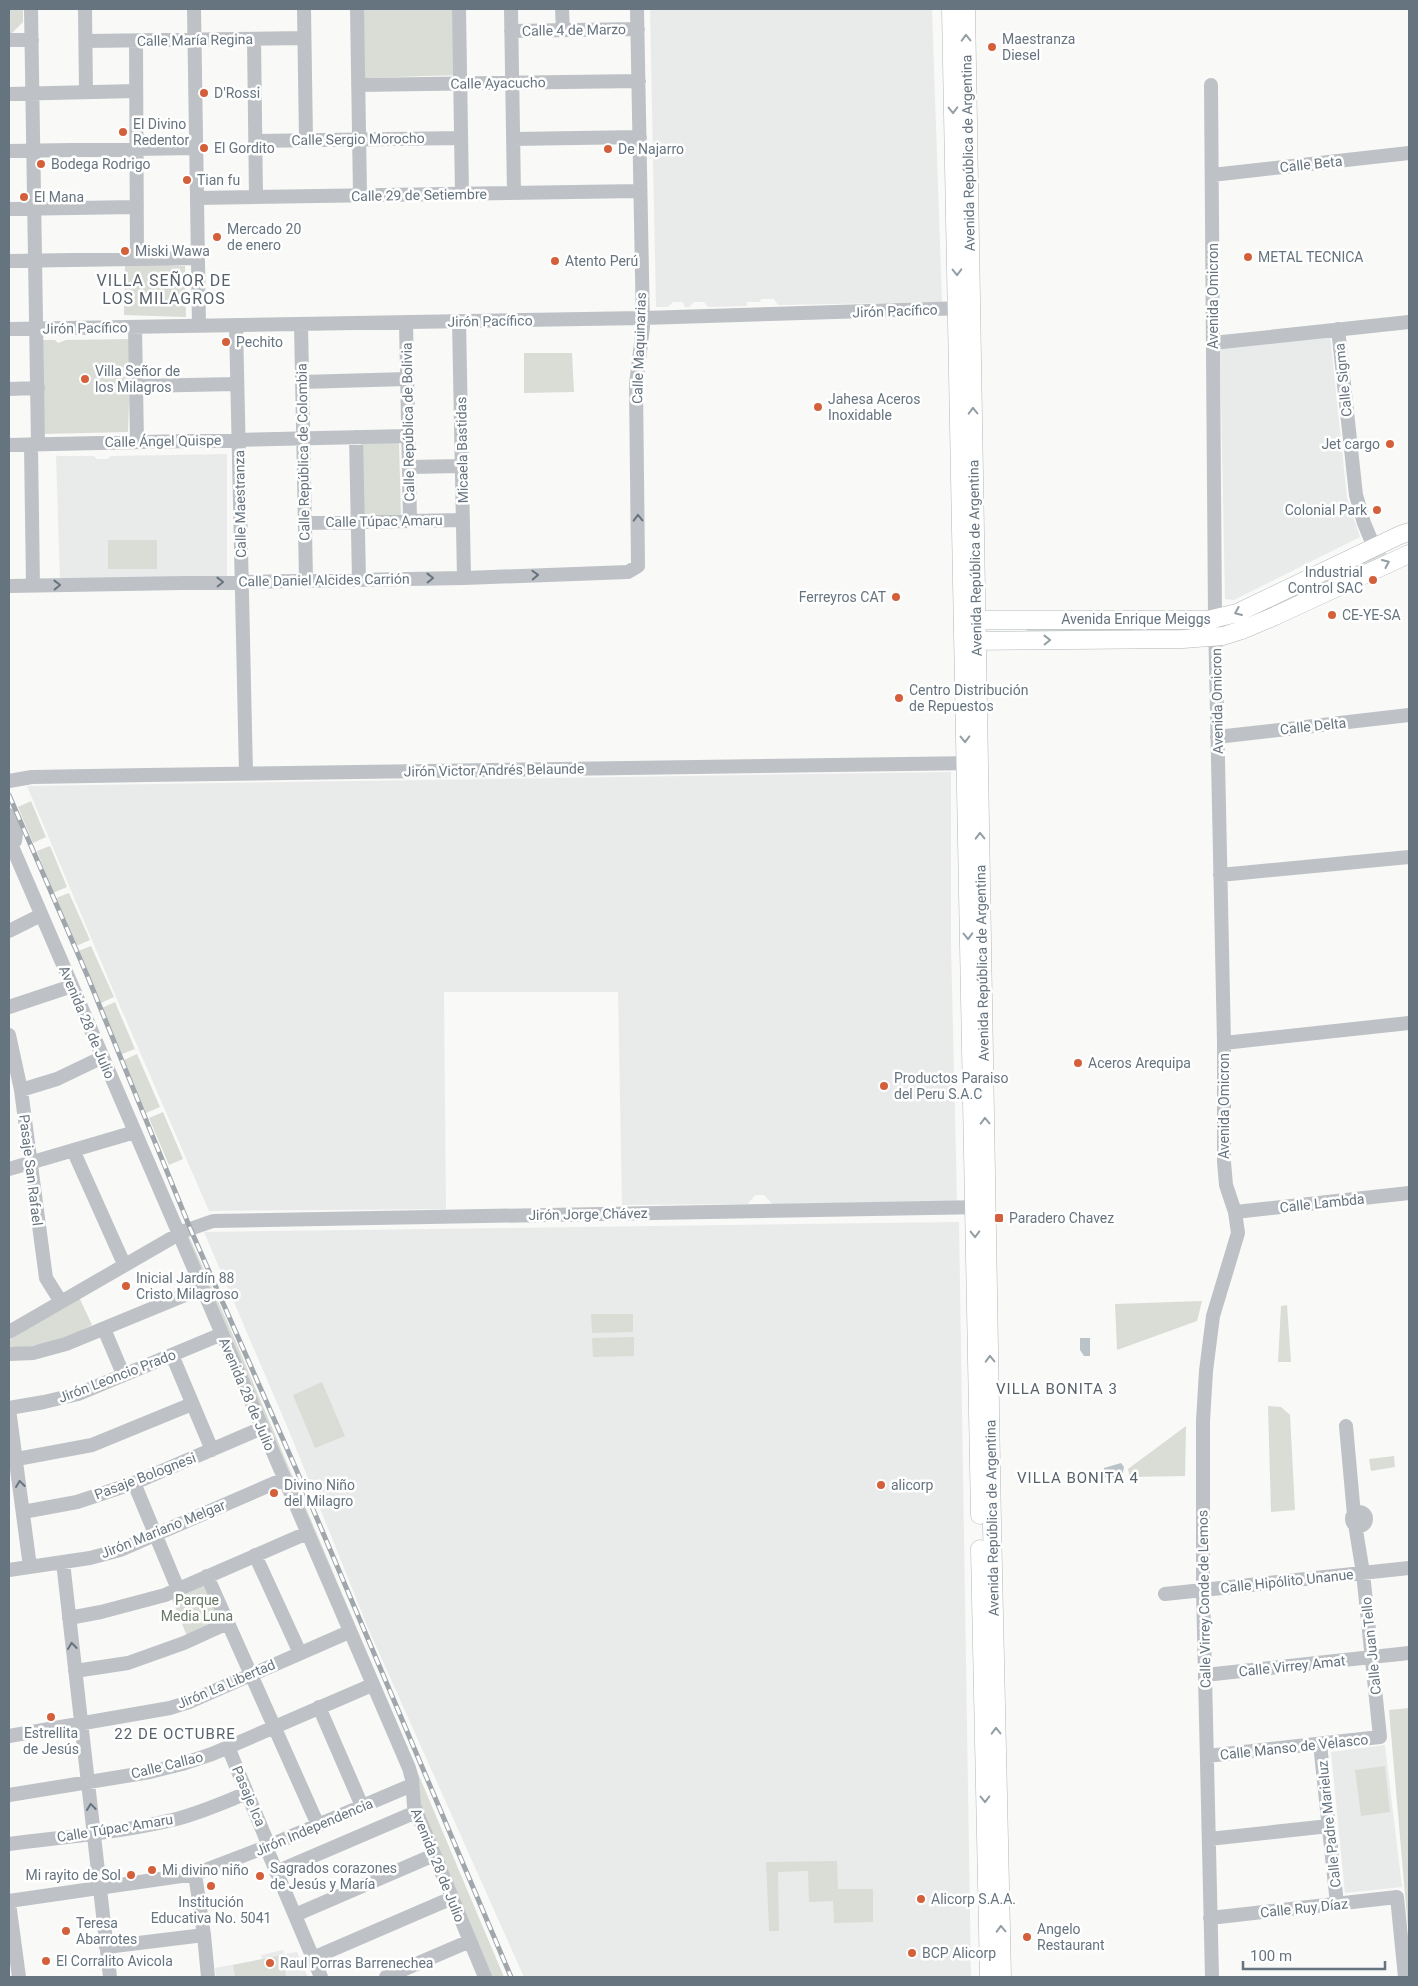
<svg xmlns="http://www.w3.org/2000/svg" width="1418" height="1986" viewBox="0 0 1418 1986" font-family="Roboto,sans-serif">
  <rect width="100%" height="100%" fill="#f9f9f7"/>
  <path fill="#e9ebea" d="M 650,9 L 932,9 L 942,302 L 778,305 L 774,299 L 761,299 L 760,302 L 747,302 L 747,306 L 708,307 L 704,302 L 694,302 L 689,307 L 685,307 L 683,302 L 673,302 L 668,307 L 656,307 Z
    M 1330,335 L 1347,498 L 1360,537 L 1234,600 L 1225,599 L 1220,348 Z
    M 227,454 L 227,576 L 60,579 L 56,456 L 94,456 L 97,459 L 107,459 L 111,456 Z
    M 951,772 L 951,945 L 957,1201 L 772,1204 L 764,1195 L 755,1195 L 748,1204 L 622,1205 L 618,992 L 444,992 L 446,1209 L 209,1211 L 116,997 L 27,786 Z
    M 959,1222 L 971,1977 L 524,1977 L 368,1628 L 289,1431 L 204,1232 Z
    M 1385,1745 L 1402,1887 L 1345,1893 L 1331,1752 Z
    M 283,1950 L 284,1954 L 297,1952 L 308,1977 L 216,1977 L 215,1968 L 262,1959 L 261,1955 Z"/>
  <path fill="#d9ddd6" d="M 9,9 L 23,9 L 23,22 L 12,33 L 9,33 Z
    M 362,9 L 458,9 L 458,75 L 363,78 Z
    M 125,263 L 185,266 L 186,317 L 124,315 Z
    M 131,339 L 128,432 L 42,434 L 40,340 L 55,340 L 58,343 L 66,340 Z
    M 524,353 L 572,353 L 574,392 L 524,393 Z
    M 361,442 L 399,442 L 401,517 L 363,518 Z
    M 108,540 L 157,540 L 157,569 L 108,569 Z
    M 1385,551 L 1387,555 L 1276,606 L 1274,603 Z
    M 1135,627 L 1135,629 L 1130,632 L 1028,633 L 1026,628 Z
    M 31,801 L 46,837 L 33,843 L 18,807 Z
    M 50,846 L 67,887 L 53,893 L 37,851 Z
    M 69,893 L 90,940 L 76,946 L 56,898 Z
    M 91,946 L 114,997 L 101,1003 L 78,951 Z
    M 115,1002 L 135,1049 L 122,1054 L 102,1008 Z
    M 137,1054 L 160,1107 L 146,1113 L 124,1060 Z
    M 163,1112 L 183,1159 L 169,1165 L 149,1118 Z
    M 188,1234 L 230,1328 L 504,1977 L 487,1977 L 414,1800 L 412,1779 L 185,1235 Z
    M 79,1297 L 92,1325 L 63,1340 L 14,1349 L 10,1346 L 9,1341 L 19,1333 Z
    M 1202,1301 L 1197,1321 L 1117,1350 L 1115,1304 Z
    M 1287,1305 L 1291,1362 L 1278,1362 L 1281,1306 Z
    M 591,1314 L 633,1314 L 633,1332 L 592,1333 Z
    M 634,1337 L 634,1356 L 593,1357 L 592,1338 Z
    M 322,1382 L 345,1436 L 315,1448 L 293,1395 Z
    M 1268,1406 L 1281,1407 L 1290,1415 L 1295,1510 L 1271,1512 Z
    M 1186,1426 L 1185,1476 L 1130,1477 L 1128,1469 Z
    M 1394,1456 L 1395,1467 L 1371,1471 L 1369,1459 Z
    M 207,1581 L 225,1622 L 187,1636 L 171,1597 Z
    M 1409,1708 L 1409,1929 L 1408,1929 L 1389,1710 Z
    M 1385,1766 L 1390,1812 L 1361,1816 L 1355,1770 Z
    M 837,1861 L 838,1889 L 873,1889 L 873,1922 L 834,1923 L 833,1901 L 809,1902 L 808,1871 L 778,1872 L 779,1931 L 769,1931 L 766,1862 Z
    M 283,1955 L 286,1977 L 235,1977 L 233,1965 Z"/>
  <path fill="#bac4c8" d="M 1080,1338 L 1090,1338 L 1090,1356 L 1084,1356 L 1080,1350 Z
    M 1121,1463 L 1124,1467 L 1122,1477 L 1103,1477 L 1104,1468 Z"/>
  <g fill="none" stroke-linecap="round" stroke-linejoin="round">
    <g stroke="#b2b7bb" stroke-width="19">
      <path id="major" d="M 951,9 L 980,1515
        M 966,9 L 992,1525 L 1002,1977
        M 966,620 L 1208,620 L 1237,613 L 1400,535 L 1409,532
        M 966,641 L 1183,639 L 1223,636 L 1242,630 L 1275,616 L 1409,554
        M 980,1549 L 989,1977"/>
    </g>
    <path stroke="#bec2c6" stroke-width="14" d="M 31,9 L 38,444
      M 85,9 L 86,92
      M 194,9 L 199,326
      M 304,9 L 306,140
      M 357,9 L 360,195
      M 459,9 L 462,194
      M 511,9 L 514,193
      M 562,9 L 563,30
      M 511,31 L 638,29
      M 254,39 L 256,197
      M 9,40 L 32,40
      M 86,41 L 304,38
      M 136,41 L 137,259
      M 358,85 L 639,81
      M 1211,85 L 1215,619 L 1224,1043 L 1224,1162 L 1226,1185 L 1235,1212 L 1238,1233 L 1213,1316 L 1206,1371 L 1203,1421 L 1203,1590 L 1212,1977
      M 9,94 L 136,91
      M 513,139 L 640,137
      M 255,141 L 461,138
      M 9,151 L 196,148
      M 1212,175 L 1409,153
      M 197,198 L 640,191
      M 9,209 L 137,207
      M 9,261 L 198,258
      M 459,321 L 464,578
      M 406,322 L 410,521
      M 301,324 L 306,580
      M 236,325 L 246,773
      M 135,327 L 137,442
      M 9,329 L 643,318 L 965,308
      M 1338,329 L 1356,495 L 1364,523 L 1374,547
      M 1213,343 L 1409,322
      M 302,382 L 407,379
      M 136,386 L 237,384
      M 9,389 L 38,388
      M 356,437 L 359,579
      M 9,445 L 408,436
      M 31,445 L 33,586
      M 409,467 L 462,466
      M 305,523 L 463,520
      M 9,586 L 464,578 L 628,572 L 638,566 L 636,384 L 643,327 L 637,9
      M 1217,737 L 1409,715
      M 9,781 L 32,777 L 147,775 L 975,763
      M 9,815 L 16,834 L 15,841 L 11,844
      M 11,844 L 409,1768 L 412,1779 L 414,1806 L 485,1977
      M 1220,875 L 1409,857
      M 9,931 L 41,915
      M 9,1007 L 72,986
      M 9,1035 L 21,1090 L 46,1278 L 61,1302
      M 1224,1043 L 1409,1023
      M 21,1090 L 57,1079 L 103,1057
      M 73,1150 L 124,1264
      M 9,1169 L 135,1132
      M 1235,1212 L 1409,1193
      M 104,1329 L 123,1374
      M 9,1332 L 184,1231 L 213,1221 L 984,1207
      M 9,1354 L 33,1353 L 66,1344 L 202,1288
      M 172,1355 L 212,1450
      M 9,1408 L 44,1402 L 78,1394 L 222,1334
      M 9,1409 L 30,1567
      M 1346,1426 L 1354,1515
      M 17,1459 L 92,1445 L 192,1404
      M 134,1483 L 178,1589
      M 23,1512 L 77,1502 L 134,1483 L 262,1428
      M1352 1519a7 7 0 1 1 14 0a7 7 0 1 1-14 0Z
      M 255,1555 L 300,1653
      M 63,1562 L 110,1977
      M 9,1570 L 90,1558 L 120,1550 L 284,1479
      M 207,1576 L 318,1825
      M 1165,1594 L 1409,1568
      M 69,1618 L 101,1612 L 165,1595 L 307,1533
      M 75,1671 L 128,1663 L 184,1643 L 228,1623
      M 1205,1675 L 1409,1653
      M 319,1707 L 362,1806
      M 9,1736 L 170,1708 L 189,1702 L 349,1632
      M 1320,1744 L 1337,1904
      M 228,1747 L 269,1846
      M 1207,1756 L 1380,1737 L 1363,1573 L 1355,1524
      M 9,1795 L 150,1772 L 182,1764 L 212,1754 L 372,1685
      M 1209,1839 L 1329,1826
      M 9,1844 C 63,1837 118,1833 172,1820 C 198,1814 222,1803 247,1793
      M 266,1847 L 321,1977
      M 276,1872 L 416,1812
      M 195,1874 L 204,1935 L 208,1977
      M 9,1901 L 195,1874 L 266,1847 L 412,1785
      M 9,1903 L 19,1977
      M 295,1915 L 434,1855
      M 1210,1918 L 1397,1897 L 1405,1977
      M 106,1947 L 204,1935
      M 313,1958 L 452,1898
      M 386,1977 L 470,1941"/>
    <use href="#major" stroke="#fff" stroke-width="18"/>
    <g stroke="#a0a7ac" stroke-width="5">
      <path id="rail" d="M 9,795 L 87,975 L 190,1228 L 296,1469 L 511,1977"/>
    </g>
    <use href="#rail" stroke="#fff" stroke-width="3" stroke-dasharray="9" stroke-linecap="butt"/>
  </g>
  <defs><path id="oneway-chevron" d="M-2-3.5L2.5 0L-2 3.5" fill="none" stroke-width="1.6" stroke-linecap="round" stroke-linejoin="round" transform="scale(1.25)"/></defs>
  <g stroke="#949ea5">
    <use href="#oneway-chevron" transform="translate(966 38) rotate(-91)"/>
    <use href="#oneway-chevron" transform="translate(953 110) rotate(89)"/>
    <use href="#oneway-chevron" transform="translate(957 272) rotate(89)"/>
    <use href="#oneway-chevron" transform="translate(973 411) rotate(-91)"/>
    <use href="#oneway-chevron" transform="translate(1386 563) rotate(-24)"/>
    <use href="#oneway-chevron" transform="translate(1238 612) rotate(157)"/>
    <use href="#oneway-chevron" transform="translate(1047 640) rotate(-1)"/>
    <use href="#oneway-chevron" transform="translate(965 739) rotate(89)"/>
    <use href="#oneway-chevron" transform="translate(980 836) rotate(-91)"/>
    <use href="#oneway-chevron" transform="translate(968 936) rotate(89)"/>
    <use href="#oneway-chevron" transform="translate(985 1121) rotate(-91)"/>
    <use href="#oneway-chevron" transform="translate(975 1234) rotate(89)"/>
    <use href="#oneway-chevron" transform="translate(990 1359) rotate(-91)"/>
    <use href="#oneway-chevron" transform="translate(996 1731) rotate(-91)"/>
    <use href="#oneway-chevron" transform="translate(985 1799) rotate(89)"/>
    <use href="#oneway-chevron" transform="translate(1001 1929) rotate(-92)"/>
  </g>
  <g stroke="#66747f">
    <use href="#oneway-chevron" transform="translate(638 518) rotate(-91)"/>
    <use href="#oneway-chevron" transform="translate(535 575) rotate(-2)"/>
    <use href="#oneway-chevron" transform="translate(430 578) rotate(-1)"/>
    <use href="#oneway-chevron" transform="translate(220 582) rotate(-1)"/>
    <use href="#oneway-chevron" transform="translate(57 585) rotate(-1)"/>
    <use href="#oneway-chevron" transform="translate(20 1484) rotate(-97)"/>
    <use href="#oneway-chevron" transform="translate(72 1646) rotate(-96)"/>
    <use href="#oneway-chevron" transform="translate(91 1807) rotate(-97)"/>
  </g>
  <g fill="#d4603b" stroke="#fff" stroke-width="2">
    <circle cx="992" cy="47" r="5"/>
    <circle cx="204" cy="93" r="5"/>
    <circle cx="123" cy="132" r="5"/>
    <circle cx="204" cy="148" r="5"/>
    <circle cx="608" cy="149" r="5"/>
    <circle cx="41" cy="164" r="5"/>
    <circle cx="187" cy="180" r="5"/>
    <circle cx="24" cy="197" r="5"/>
    <circle cx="217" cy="237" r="5"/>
    <circle cx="125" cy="251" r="5"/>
    <circle cx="1248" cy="257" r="5"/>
    <circle cx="555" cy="261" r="5"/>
    <circle cx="226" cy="342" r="5"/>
    <circle cx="85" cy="379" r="5"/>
    <circle cx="818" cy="407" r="5"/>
    <circle cx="1390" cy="444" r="5"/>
    <circle cx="1377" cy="510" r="5"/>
    <circle cx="1373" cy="580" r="5"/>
    <circle cx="896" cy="597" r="5"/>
    <circle cx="1332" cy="615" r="5"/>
    <circle cx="899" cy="698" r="5"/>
    <circle cx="1078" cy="1063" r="5"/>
    <circle cx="884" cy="1086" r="5"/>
    <rect x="994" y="1213" width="10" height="10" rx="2.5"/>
    <circle cx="126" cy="1286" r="5"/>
    <circle cx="881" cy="1485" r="5"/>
    <circle cx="274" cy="1493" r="5"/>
    <circle cx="51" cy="1717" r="5"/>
    <circle cx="152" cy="1870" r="5"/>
    <circle cx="131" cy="1875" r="5"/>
    <circle cx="260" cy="1876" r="5"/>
    <circle cx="211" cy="1886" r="5"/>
    <circle cx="921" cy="1899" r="5"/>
    <circle cx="66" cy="1931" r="5"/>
    <circle cx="1027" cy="1937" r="5"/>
    <circle cx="912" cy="1953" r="5"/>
    <circle cx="46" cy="1961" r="5"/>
    <circle cx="270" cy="1963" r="5"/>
  </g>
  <g text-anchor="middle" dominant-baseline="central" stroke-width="5" stroke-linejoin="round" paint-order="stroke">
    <g font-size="14" fill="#66747f" stroke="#fff">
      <text transform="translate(574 30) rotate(-1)">Calle 4 de Marzo</text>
      <text transform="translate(195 40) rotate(-1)">Calle María Regina</text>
      <text transform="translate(498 83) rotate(-1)">Calle Ayacucho</text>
      <text transform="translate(358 139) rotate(-1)">Calle Sergio Morocho</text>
      <text transform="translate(968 153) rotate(-91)">Avenida República de Argentina</text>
      <text transform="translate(1311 164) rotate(-6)">Calle Beta</text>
      <text transform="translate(419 195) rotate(-1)">Calle 29 de Setiembre</text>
      <text transform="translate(1213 296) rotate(-90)">Avenida Omicron</text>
      <text transform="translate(895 311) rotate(-2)">Jirón Pacífico</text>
      <text transform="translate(490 321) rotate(-1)">Jirón Pacífico</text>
      <text transform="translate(85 328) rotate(-1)">Jirón Pacífico</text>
      <text transform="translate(639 348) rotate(-88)">Calle Maquinarias</text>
      <text transform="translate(1343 380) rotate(-96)">Calle Sigma</text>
      <text transform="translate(408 422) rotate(-91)">Calle República de Bolivia</text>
      <text transform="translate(163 441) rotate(-1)">Calle Ángel Quispe</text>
      <text transform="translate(462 450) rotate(-91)">Micaela Bastidas</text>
      <text transform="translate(303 452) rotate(-91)">Calle República de Colombia</text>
      <text transform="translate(240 504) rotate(-91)">Calle Maestranza</text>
      <text transform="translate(384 521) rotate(-1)">Calle Túpac Amaru</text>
      <text transform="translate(975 558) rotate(-91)">Avenida República de Argentina</text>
      <text transform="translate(324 580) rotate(-1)">Calle Daniel Alcides Carrión</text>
      <text x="1136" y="619">Avenida Enrique Meiggs</text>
      <text transform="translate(1217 701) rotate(-91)">Avenida Omicron</text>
      <text transform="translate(1313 726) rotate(-6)">Calle Delta</text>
      <text transform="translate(494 770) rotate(-1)">Jirón Victor Andrés Belaunde</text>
      <text transform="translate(982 963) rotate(-91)">Avenida República de Argentina</text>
      <text transform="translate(87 1022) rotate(67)">Avenida 28 de Julio</text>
      <text transform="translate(1224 1106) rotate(-90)">Avenida Omicron</text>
      <text transform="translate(31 1170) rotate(83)">Pasaje San Rafael</text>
      <text transform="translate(1322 1203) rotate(-6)">Calle Lambda</text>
      <text transform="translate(588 1214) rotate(-1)">Jirón Jorge Chávez</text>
      <text transform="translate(117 1376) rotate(-21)">Jirón Leoncio Prado</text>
      <text transform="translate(247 1394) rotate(67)">Avenida 28 de Julio</text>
      <text transform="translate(145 1476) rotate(-21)">Pasaje Bolognesi</text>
      <text transform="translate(992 1518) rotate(-91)">Avenida República de Argentina</text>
      <text transform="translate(163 1529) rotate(-22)">Jirón Mariano Melgar</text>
      <text transform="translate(1287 1581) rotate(-6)">Calle Hipólito Unanue</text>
      <text transform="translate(1204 1599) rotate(-91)">Calle Virrey Conde de Lemos</text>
      <text transform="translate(1371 1646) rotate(-96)">Calle Juan Tello</text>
      <text transform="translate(1292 1666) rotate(-6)">Calle Virrey Amat</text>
      <text transform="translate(226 1684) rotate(-23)">Jirón La Libertad</text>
      <text transform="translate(1294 1747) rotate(-6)">Calle Manso de Velasco</text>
      <text transform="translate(167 1765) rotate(-14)">Calle Callao</text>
      <text transform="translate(249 1796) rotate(67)">Pasaje Ica</text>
      <text transform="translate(1329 1824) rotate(-96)">Calle Padre Marieluz</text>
      <text transform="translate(314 1827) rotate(-23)">Jirón Independencia</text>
      <text transform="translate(115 1828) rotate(-9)">Calle Túpac Amaru</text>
      <text transform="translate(438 1865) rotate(68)">Avenida 28 de Julio</text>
      <text transform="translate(1304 1908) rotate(-6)">Calle Ruy Díaz</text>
    </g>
    <g font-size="14" fill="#66747f" stroke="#fff" text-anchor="start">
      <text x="1002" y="39">Maestranza<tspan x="1002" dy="16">Diesel</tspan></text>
      <text x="214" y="93">D'Rossi</text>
      <text x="133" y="124">El Divino<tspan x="133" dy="16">Redentor</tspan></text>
      <text x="214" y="148">El Gordito</text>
      <text x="618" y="149">De Najarro</text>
      <text x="51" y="164">Bodega Rodrigo</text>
      <text x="197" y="180">Tian fu</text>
      <text x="34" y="197">El Mana</text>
      <text x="227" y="229">Mercado 20<tspan x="227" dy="16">de enero</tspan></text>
      <text x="135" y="251">Miski Wawa</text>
      <text x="1258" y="257">METAL TECNICA</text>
      <text x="565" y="261">Atento Perú</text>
      <text x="236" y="342">Pechito</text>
      <text x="95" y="371">Villa Señor de<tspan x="95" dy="16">los Milagros</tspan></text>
      <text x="828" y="399">Jahesa Aceros<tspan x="828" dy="16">Inoxidable</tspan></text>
      <text x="1380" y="444" text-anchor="end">Jet cargo</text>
      <text x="1367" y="510" text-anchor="end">Colonial Park</text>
      <text x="1363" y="572" text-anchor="end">Industrial<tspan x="1363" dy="16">Control SAC</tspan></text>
      <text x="886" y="597" text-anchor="end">Ferreyros CAT</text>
      <text x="1342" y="615">CE-YE-SA</text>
      <text x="909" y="690">Centro Distribución<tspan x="909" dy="16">de Repuestos</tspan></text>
      <text x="1088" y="1063">Aceros Arequipa</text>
      <text x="894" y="1078">Productos Paraiso<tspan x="894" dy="16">del Peru S.A.C</tspan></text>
      <text x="1009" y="1218">Paradero Chavez</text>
      <text x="136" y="1278">Inicial Jardín 88<tspan x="136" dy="16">Cristo Milagroso</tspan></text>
      <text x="284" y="1485">Divino Niño<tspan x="284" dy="16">del Milagro</tspan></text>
      <text x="891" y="1485">alicorp</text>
      <text x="51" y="1733" text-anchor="middle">Estrellita<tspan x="51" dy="16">de Jesús</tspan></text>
      <text x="270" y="1868">Sagrados corazones<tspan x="270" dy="16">de Jesús y María</tspan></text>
      <text x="162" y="1870">Mi divino niño</text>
      <text x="121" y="1875" text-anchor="end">Mi rayito de Sol</text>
      <text x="931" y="1899">Alicorp S.A.A.</text>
      <text x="211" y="1902" text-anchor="middle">Institución<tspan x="211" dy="16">Educativa No. 5041</tspan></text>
      <text x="76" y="1923">Teresa<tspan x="76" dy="16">Abarrotes</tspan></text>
      <text x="1037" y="1929">Angelo<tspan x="1037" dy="16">Restaurant</tspan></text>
      <text x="922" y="1953">BCP Alicorp</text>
      <text x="56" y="1961">El Corralito Avicola</text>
      <text x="280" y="1963">Raul Porras Barrenechea</text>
    </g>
    <g font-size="14" fill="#687765" stroke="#fff">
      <text x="197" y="1600">Parque<tspan x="197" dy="16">Media Luna</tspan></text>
    </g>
    <g font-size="15" letter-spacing="1" fill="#58626b" stroke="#fff">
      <text x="1057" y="1389">VILLA BONITA 3</text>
      <text x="1078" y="1478">VILLA BONITA 4</text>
      <text x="175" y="1734">22 DE OCTUBRE</text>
    </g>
    <g font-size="16" letter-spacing="1" fill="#58626b" stroke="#fff">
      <text x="164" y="280">VILLA SEÑOR DE<tspan x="164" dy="18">LOS MILAGROS</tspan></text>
    </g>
  </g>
  <rect width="1418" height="1986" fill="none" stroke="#66747f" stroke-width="20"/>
  <path d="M1243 1961v8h142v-8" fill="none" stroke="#66747f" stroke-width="2.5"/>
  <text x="1250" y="1961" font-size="15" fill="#66747f" stroke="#ffffff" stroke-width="4" paint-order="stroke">100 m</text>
</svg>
